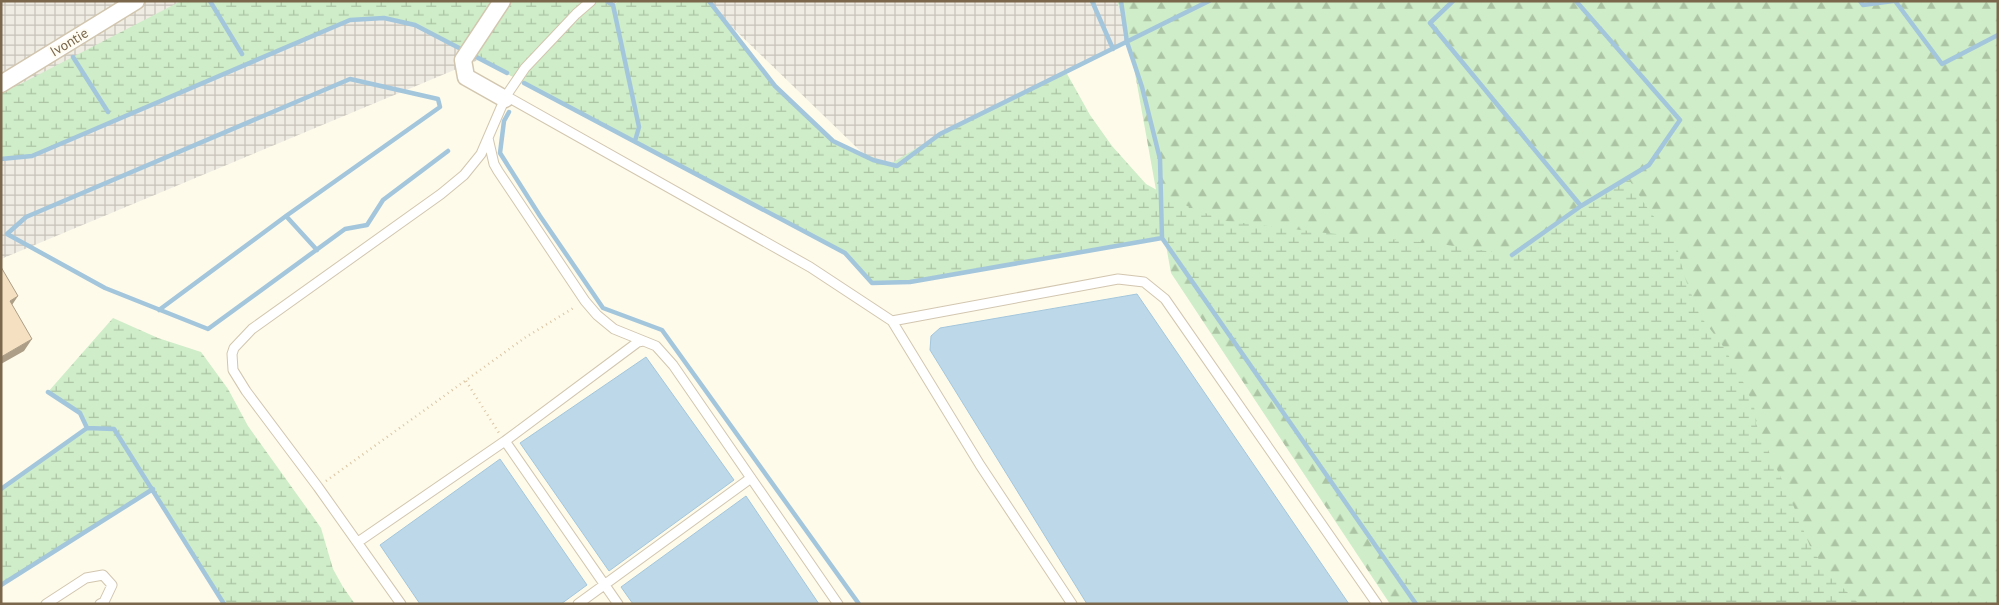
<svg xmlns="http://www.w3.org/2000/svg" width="1999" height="605" viewBox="0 0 1999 605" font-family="'PT Sans',sans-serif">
  <defs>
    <pattern id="industrial-grid" width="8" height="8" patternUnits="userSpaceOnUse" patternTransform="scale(1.25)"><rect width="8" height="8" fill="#efece3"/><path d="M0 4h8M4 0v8" fill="none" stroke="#c7c3ba"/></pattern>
    <pattern id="forest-firs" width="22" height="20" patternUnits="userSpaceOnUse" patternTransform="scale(1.25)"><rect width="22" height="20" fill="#ceedc8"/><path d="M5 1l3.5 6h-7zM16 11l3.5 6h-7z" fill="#acc4a4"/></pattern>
    <pattern id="wetland-marsh" width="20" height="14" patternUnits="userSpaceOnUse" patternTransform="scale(1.25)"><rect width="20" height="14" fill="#ceedc8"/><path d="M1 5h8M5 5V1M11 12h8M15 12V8" fill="none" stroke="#acc4a4"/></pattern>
  </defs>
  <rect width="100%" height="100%" fill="#fefbeb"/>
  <path fill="url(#industrial-grid)" d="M 1,1 L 620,1 L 1,259 Z
    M 705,1 L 1117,1 L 1129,40 L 880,170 Z"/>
  <path fill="url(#forest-firs)" d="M 1117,1 L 1998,1 L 1998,604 L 1390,604 L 1171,273 L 1129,40 Z"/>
  <path fill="url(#wetland-marsh)" d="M 181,1 L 605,1 L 613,5 L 619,1 L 709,1 L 775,86 L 833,141 L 890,164 L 940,134 L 1066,72 L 1090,115 L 1112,146 L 1146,184 L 1182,204 L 1226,221 L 1326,233 L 1441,244 L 1512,255 L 1581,206 L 1628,178 L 1650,212 L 1676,243 L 1685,278 L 1700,316 L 1721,343 L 1739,373 L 1754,406 L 1756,424 L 1789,495 L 1810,546 L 1828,573 L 1859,604 L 1416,604 L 1162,238 L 910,282 L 872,283 L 845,253 L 415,25 L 384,18 L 350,20 L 32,156 L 1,159 L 1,94 Z
    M 113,318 L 158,338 L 201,352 L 228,389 L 248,426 L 321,528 L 333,569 L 343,587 L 355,604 L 224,604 L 153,489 L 1,585 L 1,489 L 87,428 L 80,413 L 48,392 Z"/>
  <path fill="#bdd9e9" stroke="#a3c6dc" d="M 1137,294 L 1349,604 L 1087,604 L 930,350 L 931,336 L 940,328 Z
    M 646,357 L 734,480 L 609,571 L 520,443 Z
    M 500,459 L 587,585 L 561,604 L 420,604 L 380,545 Z
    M 746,496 L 819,604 L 633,604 L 621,587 Z"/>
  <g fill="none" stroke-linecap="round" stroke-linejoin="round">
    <path stroke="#a3c6dc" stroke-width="4.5" d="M 210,1 L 242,54
      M 709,1 L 775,86 L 833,141 L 873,160 L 897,166 L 940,134 L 1209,1
      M 1092,1 L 1113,49
      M 1121,1 L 1127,42 L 1142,87 L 1160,159 L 1162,238 L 1416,604
      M 1453,1 L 1430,23 L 1581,206
      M 1860,1 L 1863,5 L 1893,1
      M 1895,1 L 1942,64 L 1998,35
      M 608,2 L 613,5 L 639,127 L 635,141
      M 73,57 L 108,112
      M 524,83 L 845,253 L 872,283 L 910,282 L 1162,238
      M 509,112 L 504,121 L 500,153 L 540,216 L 603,308 L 662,330 L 859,604
      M 1,159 L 32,156 L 350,20 L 384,18 L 415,25 L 507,73
      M 286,216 L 317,250
      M 1512,255 L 1581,206 L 1649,165 L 1680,120 L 1576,1
      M 159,310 L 286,216 L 440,107 L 438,99 L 350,79 L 26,217 L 7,234 L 105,288 L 208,329 L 345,229 L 367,225 L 383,200 L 448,151
      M 48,392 L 80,413 L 87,428
      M 1,489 L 87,428 L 114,429 L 224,604
      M 1,585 L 153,489"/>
    <g stroke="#d2c6af" stroke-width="11">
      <path id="lane" d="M 506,96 L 810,267 L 892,321 L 980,465 L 1072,604
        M 488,138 L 494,164 L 498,171 L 585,301 L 597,315 L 614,329 L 656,346 L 673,365 L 838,604
        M 892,321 L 1118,279 L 1144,282 L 1165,299 L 1377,604
        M 505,441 L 618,604
        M 358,542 L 505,441 L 638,342 L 643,341
        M 46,604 L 86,578 L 103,575 L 112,585 L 104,602 L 100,604
        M 401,604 L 318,487 L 246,391 L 233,370 L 232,354 L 234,348 L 252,329 L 441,194 L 464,175 L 481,154 L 506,96 L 525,68 L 576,14 L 591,1
        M 578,604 L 751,478"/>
    </g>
    <g stroke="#d2c6af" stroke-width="19">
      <path id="street" d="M 502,1 L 463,60 L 466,77 L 505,99
        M 1,84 L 136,1"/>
    </g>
    <path stroke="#dbc5a3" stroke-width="2.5" stroke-dasharray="1 4" stroke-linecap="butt" d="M 466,381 L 499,433
      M 326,481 L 526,337 L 575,307"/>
    <use href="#lane" stroke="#fff" stroke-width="9"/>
    <use href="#street" stroke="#fff" stroke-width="16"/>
  </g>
  <path fill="#ac9e87" d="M 18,296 L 10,308 L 10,301 Z
    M 32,339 L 24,351 L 1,364 L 1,357 Z"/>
  <path fill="#f5e1c1" stroke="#ac9e87" d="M 1,267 L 18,296 L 10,301 L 32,339 L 1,357 Z"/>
  <g text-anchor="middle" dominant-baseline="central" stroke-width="4.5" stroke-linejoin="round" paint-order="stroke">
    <g font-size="14" fill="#7b674b" stroke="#fffdf3">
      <text transform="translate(69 42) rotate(-31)">Ivontie</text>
    </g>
  </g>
  <rect width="1999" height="605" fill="none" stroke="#7b674b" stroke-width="5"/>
</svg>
